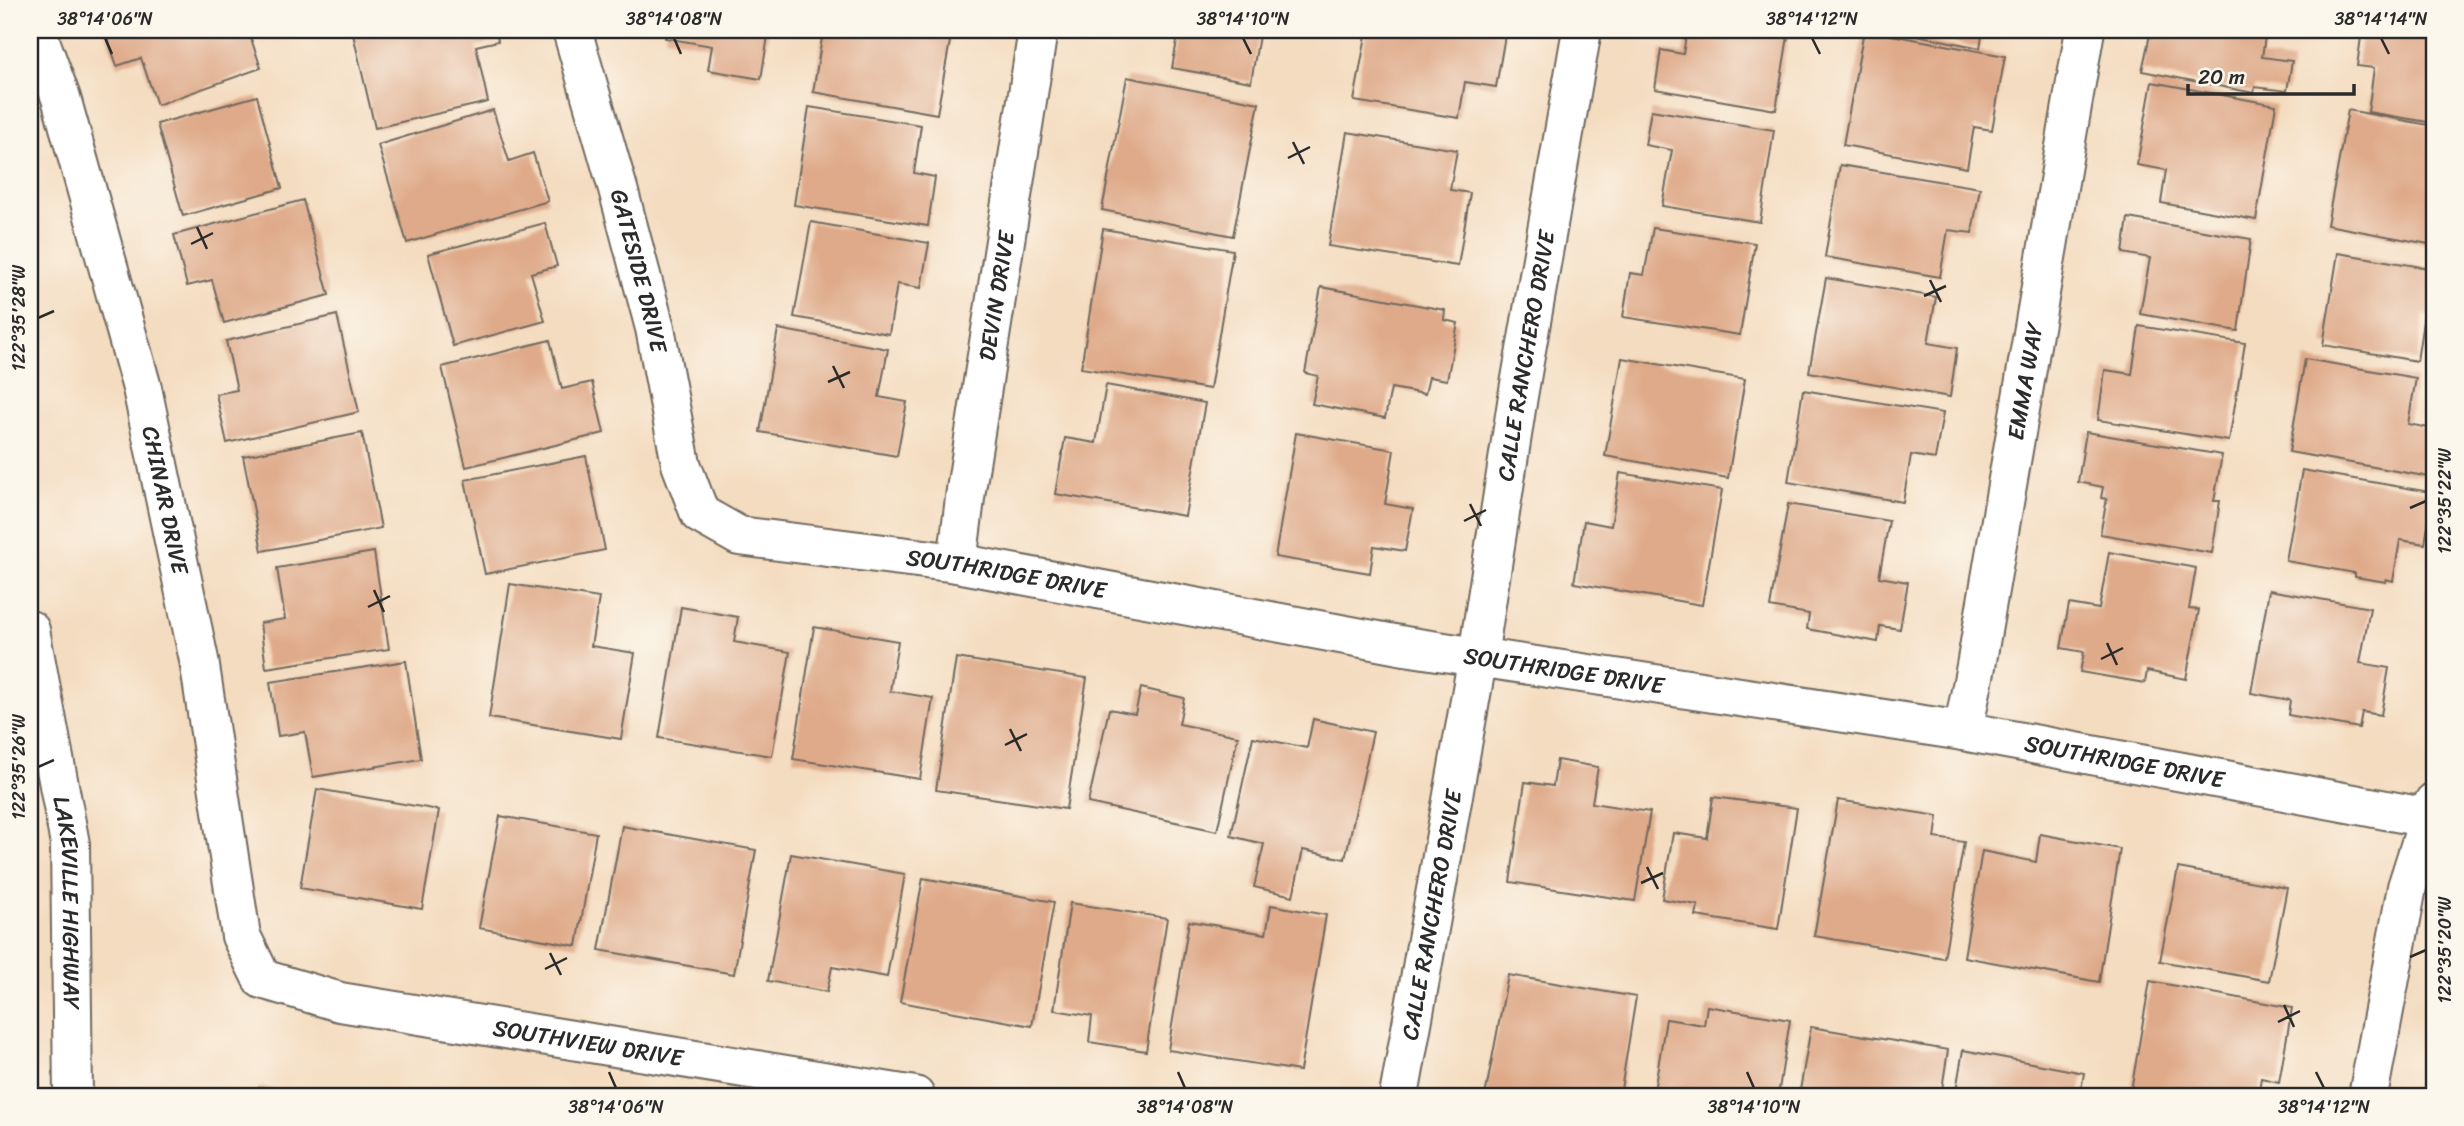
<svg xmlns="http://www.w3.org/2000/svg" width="2464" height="1126" viewBox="0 0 2464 1126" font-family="Sriracha,sans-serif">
  <rect width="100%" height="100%" fill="#fbf7ec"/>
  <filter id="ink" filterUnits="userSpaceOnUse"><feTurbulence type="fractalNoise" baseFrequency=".0143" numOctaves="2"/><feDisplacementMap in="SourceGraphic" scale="14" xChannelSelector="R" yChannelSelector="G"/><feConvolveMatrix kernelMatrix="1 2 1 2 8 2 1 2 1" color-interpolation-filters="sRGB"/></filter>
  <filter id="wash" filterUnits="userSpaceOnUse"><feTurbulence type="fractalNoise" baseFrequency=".00686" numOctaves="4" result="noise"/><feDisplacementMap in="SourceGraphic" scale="28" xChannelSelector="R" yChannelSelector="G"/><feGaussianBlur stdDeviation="1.57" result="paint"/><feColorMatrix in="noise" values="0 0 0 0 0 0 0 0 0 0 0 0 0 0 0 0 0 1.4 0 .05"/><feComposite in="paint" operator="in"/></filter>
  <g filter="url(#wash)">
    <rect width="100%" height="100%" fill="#f4dcc0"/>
    <g id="blocks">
      <path fill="#dfaa8a" d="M 105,30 L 248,30 L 261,68 L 157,105 L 141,58 L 117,66 Z
        M 352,30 L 496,30 L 498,41 L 476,46 L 488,102 L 375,128 Z
        M 666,30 L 769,30 L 761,79 L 708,70 L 712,46 L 665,38 Z
        M 817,30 L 952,30 L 937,114 L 813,92 L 823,32 Z
        M 1179,30 L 1260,30 L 1251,82 L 1172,68 Z
        M 1367,30 L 1506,30 L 1496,87 L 1465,82 L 1459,118 L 1354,101 Z
        M 1687,30 L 1789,30 L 1776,110 L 1655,89 L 1661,50 L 1683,54 Z
        M 1864,30 L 2005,56 L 1992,130 L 1974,127 L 1967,168 L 1843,145 Z
        M 1892,30 L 1983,30 L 1980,48 Z
        M 2151,30 L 2266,30 L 2262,57 L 2292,61 L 2287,91 L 2255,87 L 2254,93 L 2142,71 Z
        M 2362,30 L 2383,30 L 2434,38 L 2434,123 L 2368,112 L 2374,68 L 2357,66 Z
        M 1127,77 L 1259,103 L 1233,236 L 1102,210 Z
        M 2152,82 L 2276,105 L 2256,220 L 2161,203 L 2166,170 L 2137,165 Z
        M 257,96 L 282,188 L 183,216 L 157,124 Z
        M 809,107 L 921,125 L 914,173 L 935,177 L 928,226 L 794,205 Z
        M 493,110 L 509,161 L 533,153 L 548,201 L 407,243 L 378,145 Z
        M 1651,110 L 1774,130 L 1760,222 L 1662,206 L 1672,150 L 1645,145 Z
        M 2348,110 L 2434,126 L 2434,245 L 2327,225 Z
        M 1347,132 L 1457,150 L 1450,190 L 1470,193 L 1458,266 L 1328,246 Z
        M 1840,165 L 1980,188 L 1972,233 L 1948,230 L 1940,277 L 1825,257 Z
        M 303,200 L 329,295 L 224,323 L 212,280 L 187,286 L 174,235 Z
        M 2128,218 L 2251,239 L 2238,331 L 2140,314 L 2150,258 L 2123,253 Z
        M 811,222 L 929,243 L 921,288 L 897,284 L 889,334 L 794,317 Z
        M 545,223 L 557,266 L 531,273 L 545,321 L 453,346 L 428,254 Z
        M 1653,228 L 1755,243 L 1740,335 L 1623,317 L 1630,273 L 1644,275 Z
        M 1103,229 L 1233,250 L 1210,389 L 1081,368 Z
        M 2338,253 L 2434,269 L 2434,317 L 2424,315 L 2417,361 L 2323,345 Z
        M 1826,278 L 1936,297 L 1928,343 L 1957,348 L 1950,397 L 1809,372 Z
        M 1321,287 L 1445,310 L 1444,320 L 1458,323 L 1447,380 L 1429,377 L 1425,394 L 1391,388 L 1385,418 L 1312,404 L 1318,376 L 1305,373 Z
        M 337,315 L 359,412 L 227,443 L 216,394 L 237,390 L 226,341 Z
        M 2139,326 L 2245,343 L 2229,441 L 2098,420 L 2105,370 L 2132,374 Z
        M 778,329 L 888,349 L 879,397 L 907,402 L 897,456 L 760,432 Z
        M 550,340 L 562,389 L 592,382 L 604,433 L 466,467 L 442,367 Z
        M 1622,358 L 1745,379 L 1728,478 L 1605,456 Z
        M 2305,359 L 2416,378 L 2408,424 L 2434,429 L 2434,449 L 2430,477 L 2289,452 Z
        M 1106,385 L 1205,403 L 1185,516 L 1055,494 L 1065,438 L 1096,443 Z
        M 1803,390 L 1943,413 L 1935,459 L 1911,455 L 1903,502 L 1788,482 Z
        M 2086,432 L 2222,455 L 2214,501 L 2220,501 L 2212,553 L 2100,534 L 2107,499 L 2101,498 L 2103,487 L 2078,482 Z
        M 362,433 L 381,528 L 262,551 L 243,456 Z
        M 1296,433 L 1394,450 L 1385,504 L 1413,509 L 1405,551 L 1374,546 L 1370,573 L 1275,557 Z
        M 586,456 L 605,550 L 485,574 L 465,480 Z
        M 2302,470 L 2430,492 L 2428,506 L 2431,506 L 2425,544 L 2400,540 L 2393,581 L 2386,579 L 2386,582 L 2355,577 L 2355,573 L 2286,561 Z
        M 1620,473 L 1722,490 L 1702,605 L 1574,583 L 1584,521 L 1611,526 Z
        M 1788,504 L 1889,521 L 1879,577 L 1908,582 L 1900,629 L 1880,626 L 1878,642 L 1807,629 L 1809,614 L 1770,607 Z
        M 374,552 L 389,649 L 266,668 L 260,623 L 285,619 L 277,568 Z
        M 2109,552 L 2196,568 L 2189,609 L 2199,610 L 2186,679 L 2147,671 L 2145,683 L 2080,672 L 2084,652 L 2061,648 L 2069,604 L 2099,609 Z
        M 510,584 L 599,598 L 591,646 L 635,653 L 621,739 L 489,718 Z
        M 2269,590 L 2370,608 L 2360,663 L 2389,668 L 2381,715 L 2362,712 L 2359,728 L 2288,715 L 2290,700 L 2251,693 Z
        M 681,607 L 738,617 L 734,642 L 790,652 L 772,756 L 659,738 Z
        M 814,627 L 898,641 L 890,691 L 933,698 L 920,779 L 793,759 Z
        M 956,658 L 1087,678 L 1066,809 L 936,790 Z
        M 406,661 L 421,759 L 313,777 L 305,732 L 278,736 L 270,682 Z
        M 1141,688 L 1184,698 L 1179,724 L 1238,736 L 1217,831 L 1088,803 L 1109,709 L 1135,714 Z
        M 1313,719 L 1373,732 L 1345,859 L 1303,850 L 1293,896 L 1254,887 L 1264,844 L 1231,836 L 1253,737 L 1307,748 Z
        M 1557,760 L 1598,767 L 1592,803 L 1650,812 L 1635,901 L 1510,882 L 1525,782 L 1553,786 Z
        M 317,789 L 439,810 L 422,909 L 300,888 Z
        M 1713,797 L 1797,808 L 1778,929 L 1696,916 L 1698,905 L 1662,899 L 1673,833 L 1707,838 Z
        M 1838,800 L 1938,816 L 1935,838 L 1964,842 L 1944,958 L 1814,936 Z
        M 500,816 L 596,833 L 577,946 L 479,928 Z
        M 622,826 L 756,850 L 734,974 L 599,950 Z
        M 2040,834 L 2120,849 L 2099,982 L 1964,957 L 1982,851 L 2036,862 Z
        M 791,854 L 905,874 L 887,977 L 832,967 L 827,992 L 768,981 Z
        M 2178,868 L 2287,888 L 2269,981 L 2160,961 Z
        M 923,878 L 1054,902 L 1032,1026 L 900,1002 Z
        M 1070,903 L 1167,918 L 1146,1051 L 1089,1042 L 1092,1016 L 1054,1010 Z
        M 1271,905 L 1326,915 L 1300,1071 L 1168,1050 L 1189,921 L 1266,934 Z
        M 1508,975 L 1636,997 L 1620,1096 L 1485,1096 Z
        M 2150,981 L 2292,1008 L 2279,1082 L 2261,1078 L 2258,1096 L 2130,1096 Z
        M 1707,1006 L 1790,1020 L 1778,1096 L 1687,1096 L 1654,1091 L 1666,1019 L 1704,1025 Z
        M 1811,1027 L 1948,1050 L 1941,1096 L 1799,1096 Z
        M 1963,1050 L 2084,1073 L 2080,1096 L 1955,1096 Z
        M 259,1087 L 309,1095 L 309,1096 L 258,1096 Z"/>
    </g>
  </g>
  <g filter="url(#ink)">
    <use href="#blocks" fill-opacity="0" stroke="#71695f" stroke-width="2"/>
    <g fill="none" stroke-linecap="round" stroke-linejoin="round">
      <g stroke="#71695f" stroke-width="42">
        <g id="minor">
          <path id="s1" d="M 36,30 L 61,98 L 142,388 L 199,660 L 241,936 L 262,979 L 340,1002 L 915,1096"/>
          <path id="s2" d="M 572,30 L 618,189 L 655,328 L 681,464 L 700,514 L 739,536 L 957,563 L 1405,646 L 1963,731 L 2434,819"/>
          <path id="s3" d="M 957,563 L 966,490 L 1038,30"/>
          <path id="s4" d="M 1963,731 L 1976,666 L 2085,30"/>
          <path id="s5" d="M 1399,1096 L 1478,656 L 1518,396 L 1582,30"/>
          <path d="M 2368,1096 L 2407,887 L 2434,802"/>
        </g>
      </g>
      <g stroke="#71695f" stroke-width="42">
        <g id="major">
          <path id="s6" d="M 30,630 L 70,844 L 73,1096"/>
        </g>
      </g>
      <use href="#minor" stroke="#fff" stroke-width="38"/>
      <use href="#major" stroke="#fff" stroke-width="38"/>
    </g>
  </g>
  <path fill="none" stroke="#2b2b2b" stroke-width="2.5" d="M 105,38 L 112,54M 674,38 L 681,54M 1243,38 L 1251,54M 1812,38 L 1820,54M 2381,38 L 2389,54M 1293,142 L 1304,164M 1288,158 L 1310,147M 197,227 L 207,249M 191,244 L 213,233M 1930,280 L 1941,302M 1924,296 L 1946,286M 38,318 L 54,311M 833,366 L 844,388M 828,382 L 850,372M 1470,504 L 1481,526M 2410,508 L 2426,501M 1464,521 L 1486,510M 374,590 L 384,612M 368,607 L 390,596M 2107,643 L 2117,665M 2101,659 L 2123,648M 1010,729 L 1021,751M 1005,745 L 1027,734M 38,767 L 54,760M 1647,867 L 1658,889M 1641,883 L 1663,873M 550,953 L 561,975M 2410,957 L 2426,950M 545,969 L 567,958M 2284,1005 L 2294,1027M 2278,1022 L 2300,1011M 609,1072 L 616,1088M 1178,1072 L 1185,1088M 1747,1072 L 1754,1088M 2316,1072 L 2324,1088"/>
  <g text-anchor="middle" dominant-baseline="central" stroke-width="7" stroke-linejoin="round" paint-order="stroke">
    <g font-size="23" fill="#2b2b2b" stroke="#fbf7ec">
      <text stroke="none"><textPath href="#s2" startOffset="250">GATESIDE DRIVE</textPath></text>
      <text stroke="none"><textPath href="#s3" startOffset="270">DEVIN DRIVE</textPath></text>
      <text stroke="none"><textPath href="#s5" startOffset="751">CALLE RANCHERO DRIVE</textPath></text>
      <text stroke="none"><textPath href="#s4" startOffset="355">EMMA WAY</textPath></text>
      <text stroke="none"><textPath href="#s1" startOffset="488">CHINAR DRIVE</textPath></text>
      <text stroke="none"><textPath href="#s2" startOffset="816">SOUTHRIDGE DRIVE</textPath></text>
      <text stroke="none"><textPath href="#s2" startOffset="1382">SOUTHRIDGE DRIVE</textPath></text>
      <text stroke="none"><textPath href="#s2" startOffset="1950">SOUTHRIDGE DRIVE</textPath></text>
      <text stroke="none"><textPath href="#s6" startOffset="276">LAKEVILLE HIGHWAY</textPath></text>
      <text stroke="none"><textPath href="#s5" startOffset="184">CALLE RANCHERO DRIVE</textPath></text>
      <text stroke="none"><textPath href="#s1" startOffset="1311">SOUTHVIEW DRIVE</textPath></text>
    </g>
  </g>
  <rect width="2464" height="1126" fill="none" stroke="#fbf7ec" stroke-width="77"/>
  <path d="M2188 84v10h166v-10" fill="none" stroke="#2b2b2b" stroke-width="3.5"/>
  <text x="2198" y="84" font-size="21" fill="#2b2b2b" stroke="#fbf7ec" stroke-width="5" paint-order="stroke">20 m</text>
  <rect x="38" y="38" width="2388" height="1050" fill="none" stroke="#2b2b2b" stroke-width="2.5"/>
  <g font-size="18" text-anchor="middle" fill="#2b2b2b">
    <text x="105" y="25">38°14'06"N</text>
    <text x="674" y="25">38°14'08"N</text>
    <text x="1243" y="25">38°14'10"N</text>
    <text x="1812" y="25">38°14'12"N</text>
    <text x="2381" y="25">38°14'14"N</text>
    <text transform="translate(19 318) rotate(-90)" y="6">122°35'28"W</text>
    <text transform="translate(2445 501) rotate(-90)" y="6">122°35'22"W</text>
    <text transform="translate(19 767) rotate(-90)" y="6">122°35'26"W</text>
    <text transform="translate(2445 950) rotate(-90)" y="6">122°35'20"W</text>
    <text x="616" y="1113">38°14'06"N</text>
    <text x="1185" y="1113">38°14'08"N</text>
    <text x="1754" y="1113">38°14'10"N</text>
    <text x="2324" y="1113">38°14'12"N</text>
  </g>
</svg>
